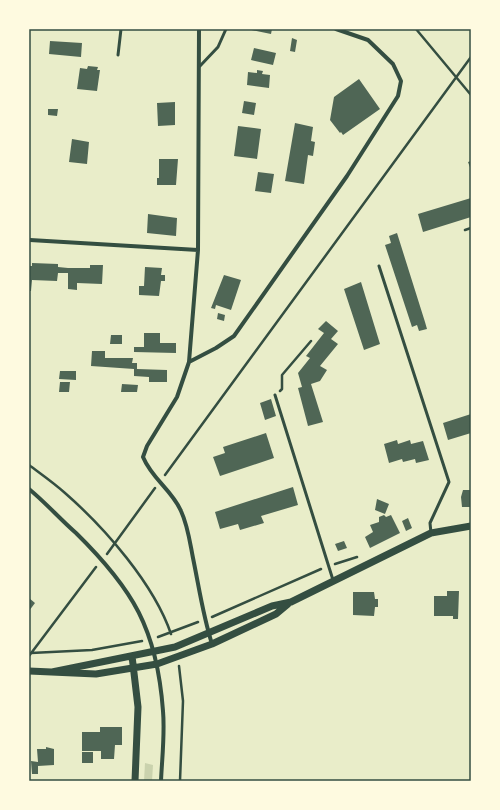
<svg xmlns="http://www.w3.org/2000/svg" width="500" height="810" viewBox="0 0 500 810" font-family="'Sofia Sans Condensed',sans-serif">
  <rect width="100%" height="100%" fill="#e9edc9"/>
  <path fill="#cad2ad" d="M 145,763 L 153,765 L 152,781 L 144,781 Z"/>
  <path fill="#4f6655" d="M 247,29 L 272,29 L 271,34 Z
    M 292,38 L 297,40 L 295,52 L 290,51 Z
    M 50,41 L 82,43 L 81,57 L 49,54 Z
    M 254,48 L 276,53 L 273,65 L 251,60 Z
    M 88,66 L 98,67 L 97,70 L 100,70 L 97,91 L 77,89 L 80,68 L 87,69 Z
    M 257,70 L 263,71 L 262,74 L 270,75 L 269,88 L 247,85 L 248,72 L 257,73 Z
    M 359,79 L 380,109 L 343,135 L 341,132 L 340,133 L 330,120 L 334,97 Z
    M 244,101 L 256,103 L 254,115 L 242,113 Z
    M 175,102 L 175,125 L 158,126 L 157,103 Z
    M 48,109 L 58,109 L 57,116 L 48,115 Z
    M 295,123 L 313,127 L 311,141 L 315,142 L 313,156 L 308,155 L 304,184 L 285,181 Z
    M 238,126 L 261,129 L 257,159 L 234,156 Z
    M 72,139 L 89,142 L 87,164 L 69,162 Z
    M 159,159 L 178,159 L 176,185 L 157,185 L 157,178 L 159,178 Z
    M 471,161 L 471,170 L 468,162 Z
    M 258,172 L 274,174 L 271,193 L 255,191 Z
    M 471,198 L 471,217 L 423,232 L 418,214 Z
    M 148,214 L 177,218 L 176,236 L 147,233 Z
    M 397,233 L 425,322 L 427,329 L 419,331 L 417,325 L 412,327 L 385,245 L 391,243 L 389,236 Z
    M 32,263 L 58,264 L 58,267 L 68,268 L 90,268 L 90,265 L 103,265 L 102,284 L 77,283 L 77,290 L 68,289 L 68,273 L 58,273 L 57,281 L 32,280 L 31,291 L 29,291 L 29,266 L 32,266 Z
    M 145,267 L 162,268 L 161,275 L 165,275 L 165,281 L 161,281 L 159,296 L 139,295 L 139,286 L 144,286 Z
    M 224,275 L 241,280 L 231,310 L 216,305 L 215,309 L 211,308 Z
    M 361,282 L 380,344 L 364,350 L 344,289 Z
    M 218,313 L 225,315 L 224,321 L 217,319 Z
    M 326,321 L 338,331 L 331,339 L 338,344 L 320,366 L 327,370 L 320,381 L 311,384 L 323,422 L 308,426 L 298,388 L 302,387 L 298,373 L 310,358 L 306,356 L 324,333 L 318,329 Z
    M 144,333 L 160,333 L 160,343 L 176,343 L 176,353 L 134,352 L 134,347 L 144,347 Z
    M 111,335 L 122,335 L 122,344 L 110,344 Z
    M 92,351 L 105,351 L 105,358 L 133,358 L 132,363 L 137,363 L 137,369 L 167,370 L 167,382 L 149,382 L 149,377 L 134,376 L 134,369 L 91,366 Z
    M 60,371 L 76,371 L 76,380 L 59,379 Z
    M 60,382 L 70,382 L 69,392 L 59,392 Z
    M 122,384 L 138,385 L 137,392 L 121,392 Z
    M 271,399 L 276,416 L 265,420 L 260,403 Z
    M 471,414 L 471,433 L 448,440 L 443,423 Z
    M 266,433 L 274,458 L 220,476 L 213,457 L 225,453 L 223,447 Z
    M 397,440 L 398,444 L 410,440 L 411,444 L 423,441 L 429,460 L 416,463 L 415,459 L 403,462 L 402,459 L 389,463 L 384,444 Z
    M 293,487 L 298,505 L 261,516 L 264,523 L 240,530 L 238,524 L 220,529 L 215,512 Z
    M 463,490 L 471,490 L 471,507 L 462,507 L 461,497 Z
    M 377,499 L 389,504 L 385,514 L 375,510 Z
    M 384,515 L 386,517 L 391,515 L 400,533 L 370,548 L 365,537 L 373,532 L 370,525 L 379,522 L 379,517 Z
    M 408,518 L 412,528 L 406,531 L 402,521 Z
    M 344,541 L 347,548 L 338,551 L 335,544 Z
    M 447,591 L 459,591 L 458,619 L 453,619 L 453,616 L 434,616 L 434,596 L 447,596 Z
    M 353,592 L 374,592 L 375,599 L 378,599 L 378,607 L 375,607 L 374,616 L 353,615 Z
    M 29,598 L 35,603 L 29,611 Z
    M 100,727 L 122,727 L 122,745 L 115,745 L 114,759 L 101,759 L 101,751 L 82,751 L 82,732 L 100,732 Z
    M 46,747 L 54,749 L 54,765 L 38,766 L 38,774 L 32,774 L 31,761 L 38,762 L 37,749 L 46,749 Z
    M 82,752 L 93,752 L 93,763 L 82,763 Z"/>
  <g fill="none" stroke-linecap="round" stroke-linejoin="round">
    <path stroke="#344e41" stroke-width="2.5" d="M 416,29 L 471,95
      M 465,230 L 471,228
      M 280,391 L 282,389 L 282,375 L 311,341
      M 29,465 C 41,474 54,483 65,493 C 105,528 154,584 171,634
      M 165,475 L 471,57
      M 107,554 L 155,488
      M 335,564 L 357,557
      M 212,617 L 321,569
      M 158,637 L 198,622
      M 31,653 L 92,650 L 142,641
      M 29,656 L 96,567
      M 179,666 L 183,701 L 180,781"/>
    <path stroke="#344e41" stroke-width="3" d="M 118,55 L 121,29
      M 200,66 L 218,47 L 226,29
      M 379,266 L 449,482 L 430,523 L 431,533
      M 275,395 L 333,580"/>
    <path stroke="#344e41" stroke-width="4" d="M 199,29 L 198,250 L 189,362 L 177,397 L 147,446 L 143,457 C 152,479 172,490 181,511 C 188,526 190,543 193,558 C 199,587 203,616 212,644
      M 30,240 L 198,250
      M 189,362 L 216,348 L 234,336 L 347,176 L 398,96 L 401,81 L 393,64 L 368,40 L 336,29
      M 29,489 C 46,503 60,519 76,533 C 133,589 157,629 163,711 C 165,734 162,758 161,781"/>
    <path stroke="#344e41" stroke-width="7" d="M 132,656 L 138,707 L 135,781
      M 29,671 L 96,674 L 157,664 L 212,644 L 276,614 L 288,604
      M 52,672 L 175,647 L 272,606 L 291,602 L 431,533 L 471,526"/>
  </g>
  <rect width="500" height="810" fill="none" stroke="#fefae0" stroke-width="60"/>
  <rect x="30" y="30" width="440" height="750" fill="none" stroke="#344e41" stroke-width="1.5"/>
</svg>
